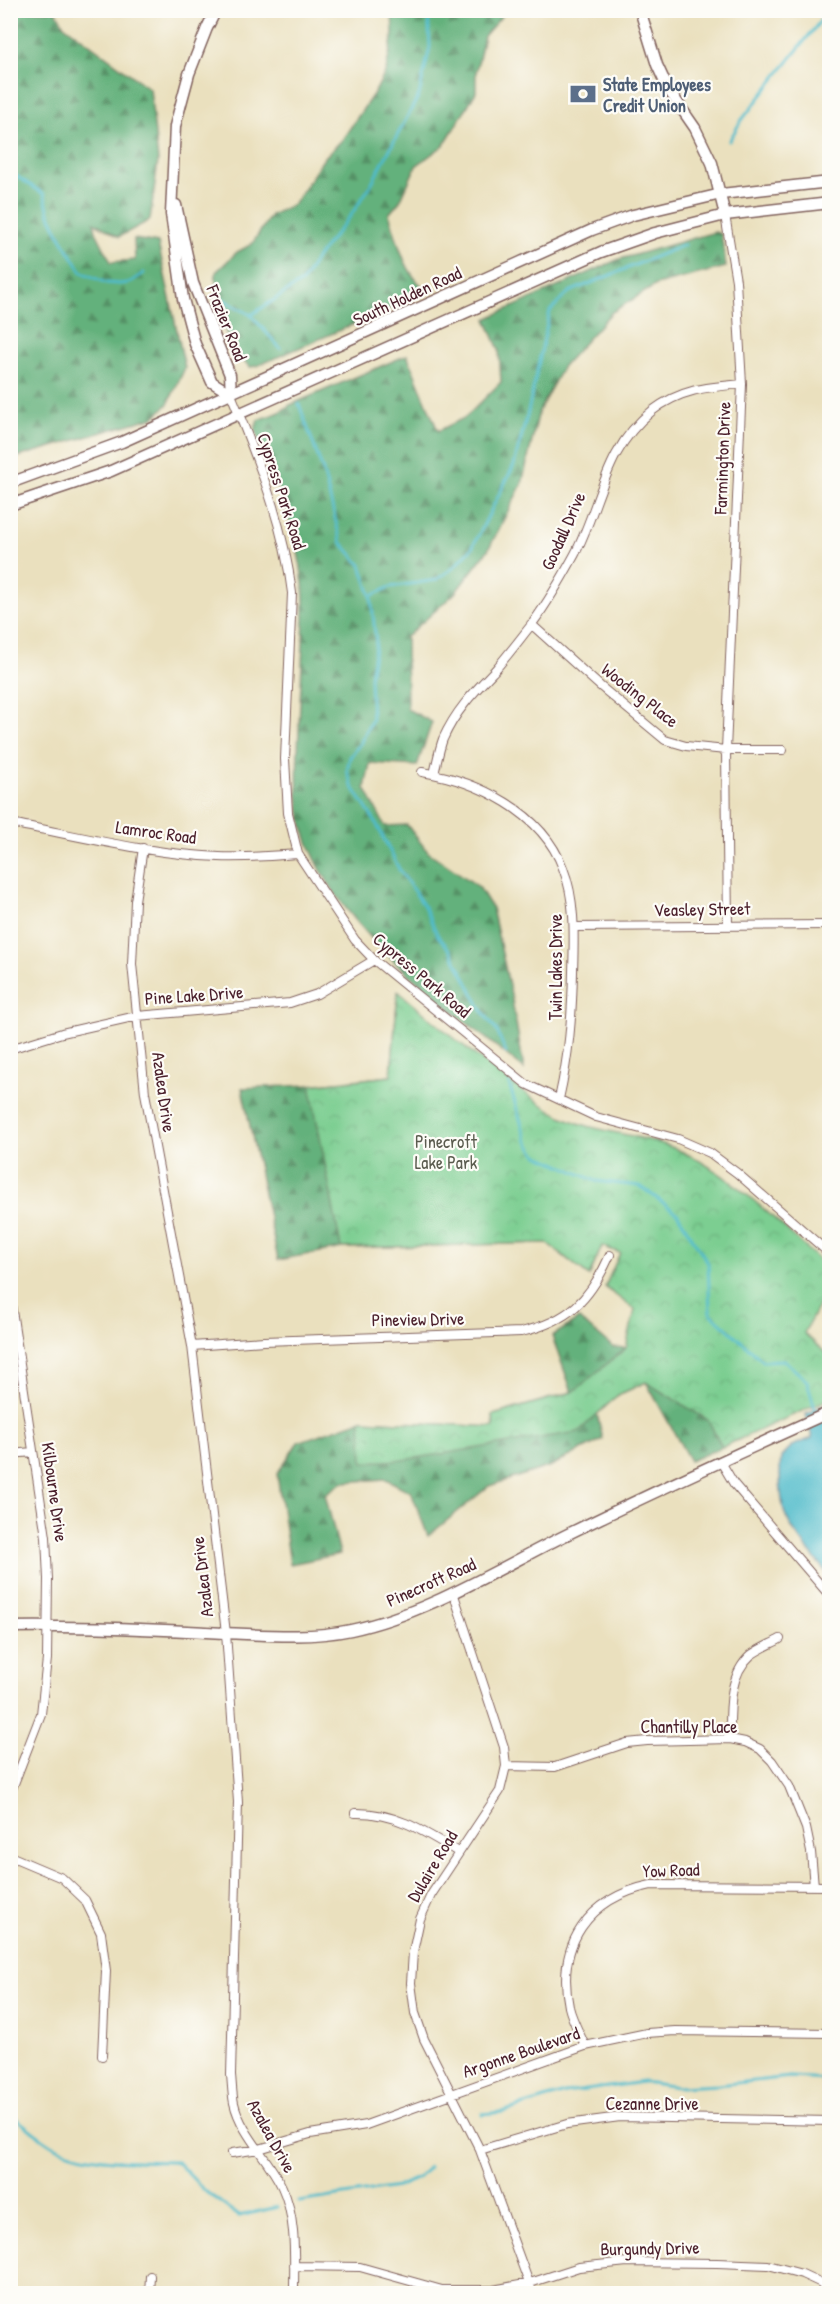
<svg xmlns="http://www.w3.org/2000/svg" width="840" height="2304" viewBox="0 0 840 2304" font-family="'Patrick Hand',sans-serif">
  <defs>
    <pattern id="forest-firs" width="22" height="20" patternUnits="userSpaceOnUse" patternTransform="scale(1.5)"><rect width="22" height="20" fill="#64b17b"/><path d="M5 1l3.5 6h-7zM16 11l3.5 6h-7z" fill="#548f65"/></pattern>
    <pattern id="park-crowns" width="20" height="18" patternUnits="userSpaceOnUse" patternTransform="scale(1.5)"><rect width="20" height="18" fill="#7bce91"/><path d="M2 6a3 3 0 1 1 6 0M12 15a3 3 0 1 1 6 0" fill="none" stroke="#6cb07d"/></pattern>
  </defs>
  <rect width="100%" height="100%" fill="#fdfcf7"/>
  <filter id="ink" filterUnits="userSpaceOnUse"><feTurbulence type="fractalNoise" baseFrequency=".0167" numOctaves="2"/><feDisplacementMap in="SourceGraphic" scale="12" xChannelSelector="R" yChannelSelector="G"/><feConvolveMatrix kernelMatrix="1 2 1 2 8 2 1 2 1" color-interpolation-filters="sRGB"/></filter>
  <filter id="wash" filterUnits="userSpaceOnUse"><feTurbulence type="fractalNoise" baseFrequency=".008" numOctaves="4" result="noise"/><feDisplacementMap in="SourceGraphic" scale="24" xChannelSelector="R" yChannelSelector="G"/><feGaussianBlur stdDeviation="1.35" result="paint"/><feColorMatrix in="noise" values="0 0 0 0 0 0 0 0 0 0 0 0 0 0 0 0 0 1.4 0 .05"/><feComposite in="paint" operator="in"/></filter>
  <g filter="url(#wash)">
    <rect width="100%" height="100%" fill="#eae0be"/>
    <path fill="url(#forest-firs)" stroke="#576853" stroke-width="1.5" d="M 11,10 L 56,11 L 64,25 L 150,89 L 158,161 L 150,220 L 119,237 L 94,222 L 96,232 L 111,262 L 135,260 L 134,239 L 158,243 L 185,368 L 168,404 L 154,417 L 11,459 Z
      M 392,11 L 506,11 L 484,36 L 476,72 L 476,92 L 444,145 L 416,166 L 400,201 L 389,214 C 397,238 403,270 423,287 L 417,297 L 257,366 L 250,367 L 231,348 L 223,323 L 215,314 L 216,272 L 237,252 L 252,244 L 271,215 L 294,204 L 324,158 L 342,140 L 376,90 L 386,71 L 393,34 Z
      M 715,232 L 721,234 L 726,267 L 656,285 L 612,312 L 563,366 L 539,411 L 522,484 L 488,550 L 455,593 L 406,637 L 407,709 L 432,722 L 417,766 L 370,763 L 365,788 L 385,826 L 407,825 L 428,852 L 479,887 L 492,908 L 511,994 L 524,1069 C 448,1006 344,937 308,842 C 294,806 297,768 299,730 C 300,688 304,645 304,603 C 304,543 276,485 255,430 L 258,420 L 280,412 L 290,405 L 407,355 L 438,431 L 466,417 L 501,382 L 499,350 L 486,319 L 617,260 Z
      M 398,991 L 641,1238 L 605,1287 L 620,1253 L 602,1246 L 589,1276 L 547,1243 L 342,1248 L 278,1260 L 242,1088 L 310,1085 L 391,1076 Z
      M 579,1319 L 613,1347 L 626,1348 L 740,1439 L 690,1461 L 646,1382 L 618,1395 L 597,1414 L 603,1439 L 551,1466 L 489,1486 L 428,1536 L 411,1492 L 386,1479 L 343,1482 L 325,1494 L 340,1554 L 290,1564 L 277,1474 L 298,1442 L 361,1420 L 494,1427 L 493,1415 L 572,1392 L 552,1336 Z"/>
    <path fill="url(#park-crowns)" stroke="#62765e" stroke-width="1.5" d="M 398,991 C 434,1022 470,1052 508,1080 C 525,1093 542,1106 561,1116 C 594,1132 632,1133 666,1145 C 726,1166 782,1227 829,1269 L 829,1285 L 804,1333 L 829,1356 L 829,1399 L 722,1447 L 708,1420 L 646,1382 L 618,1395 L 578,1432 L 403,1460 L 363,1462 L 361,1420 L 494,1427 L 493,1415 L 573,1392 L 626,1348 L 635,1310 L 605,1287 L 620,1253 L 602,1246 L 589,1276 L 547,1243 L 341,1248 L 310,1085 L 391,1076 Z"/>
    <path fill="#4fbbca" stroke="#4c6d7a" stroke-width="1.5" d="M 827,1404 L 830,1420 L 829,1576 C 817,1560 792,1533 785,1514 C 780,1497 779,1474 781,1457 L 792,1446 L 812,1438 L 806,1414 Z"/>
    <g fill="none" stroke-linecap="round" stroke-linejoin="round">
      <path stroke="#4fbbca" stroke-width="3" d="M 729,141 L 741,121 L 829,10
        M 10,172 L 44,194 L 49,213 L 61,238 L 82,272 L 106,283 L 119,284 L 129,283 L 144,273
        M 219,297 L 251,315 L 280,348
        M 251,315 L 303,281 L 317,257 L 351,215 L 369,188 L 419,95 L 430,47 L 428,10
        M 299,404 L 323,471 L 341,542 L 361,565 L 371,596 L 376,642 L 370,677 L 372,719 L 361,742 L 350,757 L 347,770 L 352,786 L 376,823 L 400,871 L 424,906 L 438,936 L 451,951 L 483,1012 L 497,1031 L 506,1053
        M 371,596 L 390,587 L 436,580 L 453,568 L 472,548 L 514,465 L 528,412 L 550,311 L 569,292 L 684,245
        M 509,1084 L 527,1141 L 537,1155 L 596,1181 L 640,1186 L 677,1213 L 708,1263 L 710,1313 L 763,1361 L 784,1360 L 807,1381 L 816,1412
        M 10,2114 C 24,2124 37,2136 52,2145 C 85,2163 139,2161 177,2162 L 206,2192 L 239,2216 L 277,2207
        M 482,2114 L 502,2112 L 565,2093 L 643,2082 L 678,2087 L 718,2085 L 790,2077 L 830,2079
        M 299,2202 L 397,2187 L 418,2178 L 429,2167"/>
    </g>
  </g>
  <g filter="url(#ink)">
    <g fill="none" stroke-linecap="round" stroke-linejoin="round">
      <g stroke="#82635e" stroke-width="10">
        <path id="minor" d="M 725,215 L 736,281 L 742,384 L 726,750 L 728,926
          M 231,394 C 257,458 284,524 292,593 L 285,759 L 288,813 L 298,854 L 355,940 L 374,960 L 526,1084 L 596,1117 L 678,1139 L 710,1153 L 737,1173 L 830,1254
          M 531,624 L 600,686 L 665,740 L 686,746 L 726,750 L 783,750
          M 422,772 C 478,781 542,812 563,868 C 576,901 574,938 573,972 C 572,1018 569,1055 559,1099
          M 434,774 C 437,762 439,750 443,739 C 456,710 474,692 495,670 C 508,655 520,639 532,624 C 548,602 562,578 575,554 C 601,504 604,449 652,411 C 680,389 707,387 742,384
          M 10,823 C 79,836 149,854 219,857 C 246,858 272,856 298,854
          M 143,848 L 135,901 L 132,964 L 145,1093 L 192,1346 L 226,1633 L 238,1802 L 231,2075 C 232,2084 232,2094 234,2103 C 241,2134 269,2159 282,2187 C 297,2219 294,2259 294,2294
          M 574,927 L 830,925
          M 10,1049 L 62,1033 L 137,1016 L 290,1003 L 317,994 L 374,960
          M 10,1297 L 46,1537 L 48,1579 L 47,1659 L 41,1714 L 10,1794
          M 192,1346 L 264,1341 L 521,1332 C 569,1321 590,1300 610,1255
          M 10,1454 L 33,1452
          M 721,1462 L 734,1484 L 830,1596
          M 453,1592 L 504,1747 L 506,1766 L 500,1791 L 431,1895 L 420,1919 L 413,1952 L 411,1983 L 415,2013 L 424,2039 L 480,2150 L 533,2294
          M 730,1739 C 730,1711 728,1675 751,1655 C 759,1649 771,1644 780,1639
          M 506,1766 L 555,1767 L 627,1743 L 647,1741 L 730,1739 L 745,1742 L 760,1749 L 772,1761 L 789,1786 L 806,1828 L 811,1852 L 814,1886
          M 355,1813 C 395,1812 425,1832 458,1852
          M 10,1856 L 62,1878 L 85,1900 L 101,1933 L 106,1971 L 102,2056
          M 585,2046 C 580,2034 572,2020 569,2007 C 556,1944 588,1898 651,1885 L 830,1886
          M 480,2150 L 567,2124 L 620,2117 L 830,2121
          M 232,2153 L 259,2149 L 310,2134 L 366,2125 L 585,2046 L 647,2033 L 675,2031 L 830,2033
          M 294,2266 L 360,2267 L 442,2290 L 493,2290 L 530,2283 L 579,2267 L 627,2262 L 717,2263 L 768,2265 L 802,2274 L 830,2287
          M 149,2294 L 150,2276"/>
      </g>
      <g stroke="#82635e" stroke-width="13">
        <path id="tertiary" d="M 216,10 L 207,28 L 189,74 L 175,126 L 171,214 L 183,299 L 195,344 L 212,382 L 231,394
          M 640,10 L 657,65 L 668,89 L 695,128 L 712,163 L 725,215
          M 176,205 L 193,283 L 230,375 L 231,394
          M 10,1627 C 81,1626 153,1629 224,1633 C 266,1635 309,1639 351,1630 C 427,1614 497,1569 566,1535 C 653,1492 741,1452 830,1412"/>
      </g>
      <g stroke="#82635e" stroke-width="13">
        <path id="secondary" d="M 10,483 L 122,442 L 592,230 L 633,215 L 721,194 L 830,182
          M 10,505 L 111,471 L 601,252 L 655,233 L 725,215 L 830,203"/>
      </g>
      <use href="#minor" stroke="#fff" stroke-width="8"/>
      <use href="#tertiary" stroke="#fff" stroke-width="10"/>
      <use href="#secondary" stroke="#fff" stroke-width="10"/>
    </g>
  </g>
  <defs>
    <g id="bank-bare" transform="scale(2.07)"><path d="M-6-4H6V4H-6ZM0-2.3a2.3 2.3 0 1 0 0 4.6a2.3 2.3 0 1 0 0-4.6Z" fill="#5c6f8a" stroke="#fdfcf7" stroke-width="2.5" paint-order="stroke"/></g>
  </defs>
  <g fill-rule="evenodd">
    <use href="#bank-bare" x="583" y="94"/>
  </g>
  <g text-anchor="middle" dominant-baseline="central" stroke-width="4.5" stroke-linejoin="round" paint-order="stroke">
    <g font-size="18" font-weight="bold" fill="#4e5e75" stroke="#fdfcf7" text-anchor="start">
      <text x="603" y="84">State Employees<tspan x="603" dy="21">Credit Union</tspan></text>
    </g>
    <g font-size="18" fill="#4a1f2b" stroke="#fdfcf7">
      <text transform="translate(407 296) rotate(-25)">South Holden Road</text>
      <text transform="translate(227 323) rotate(68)">Frazier Road</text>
      <text transform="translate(722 458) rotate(-88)">Farmington Drive</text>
      <text transform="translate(282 491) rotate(72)">Cypress Park Road</text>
      <text transform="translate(563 531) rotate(-66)">Goodall Drive</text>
      <text transform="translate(640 695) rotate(38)">Wooding Place</text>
      <text transform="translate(156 832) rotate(8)">Lamroc Road</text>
      <text transform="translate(702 909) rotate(-1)">Veasley Street</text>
      <text transform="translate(555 967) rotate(-90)">Twin Lakes Drive</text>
      <text transform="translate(422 975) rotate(40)">Cypress Park Road</text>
      <text transform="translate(194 995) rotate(-4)">Pine Lake Drive</text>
      <text transform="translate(164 1092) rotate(82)">Azalea Drive</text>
      <text transform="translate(418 1319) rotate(-1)">Pineview Drive</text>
      <text transform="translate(55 1492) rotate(82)">Kilbourne Drive</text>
      <text transform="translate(202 1577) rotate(-97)">Azalea Drive</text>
      <text transform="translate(431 1582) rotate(-24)">Pinecroft Road</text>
      <text x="689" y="1726">Chantilly Place</text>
      <text transform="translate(432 1866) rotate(-59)">Dulaire Road</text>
      <text transform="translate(671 1870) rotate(-2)">Yow Road</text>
      <text transform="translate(521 2052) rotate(-19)">Argonne Boulevard</text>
      <text x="652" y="2103">Cezanne Drive</text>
      <text transform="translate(272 2136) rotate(61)">Azalea Drive</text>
      <text transform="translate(650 2248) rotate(-1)">Burgundy Drive</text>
    </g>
    <g font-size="18" fill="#5b5c4f" stroke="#fdfcf7">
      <text x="446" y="1141">Pinecroft<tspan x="446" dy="21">Lake Park</tspan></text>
    </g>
  </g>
  <rect width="840" height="2304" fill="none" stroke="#fdfcf7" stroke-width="36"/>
</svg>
